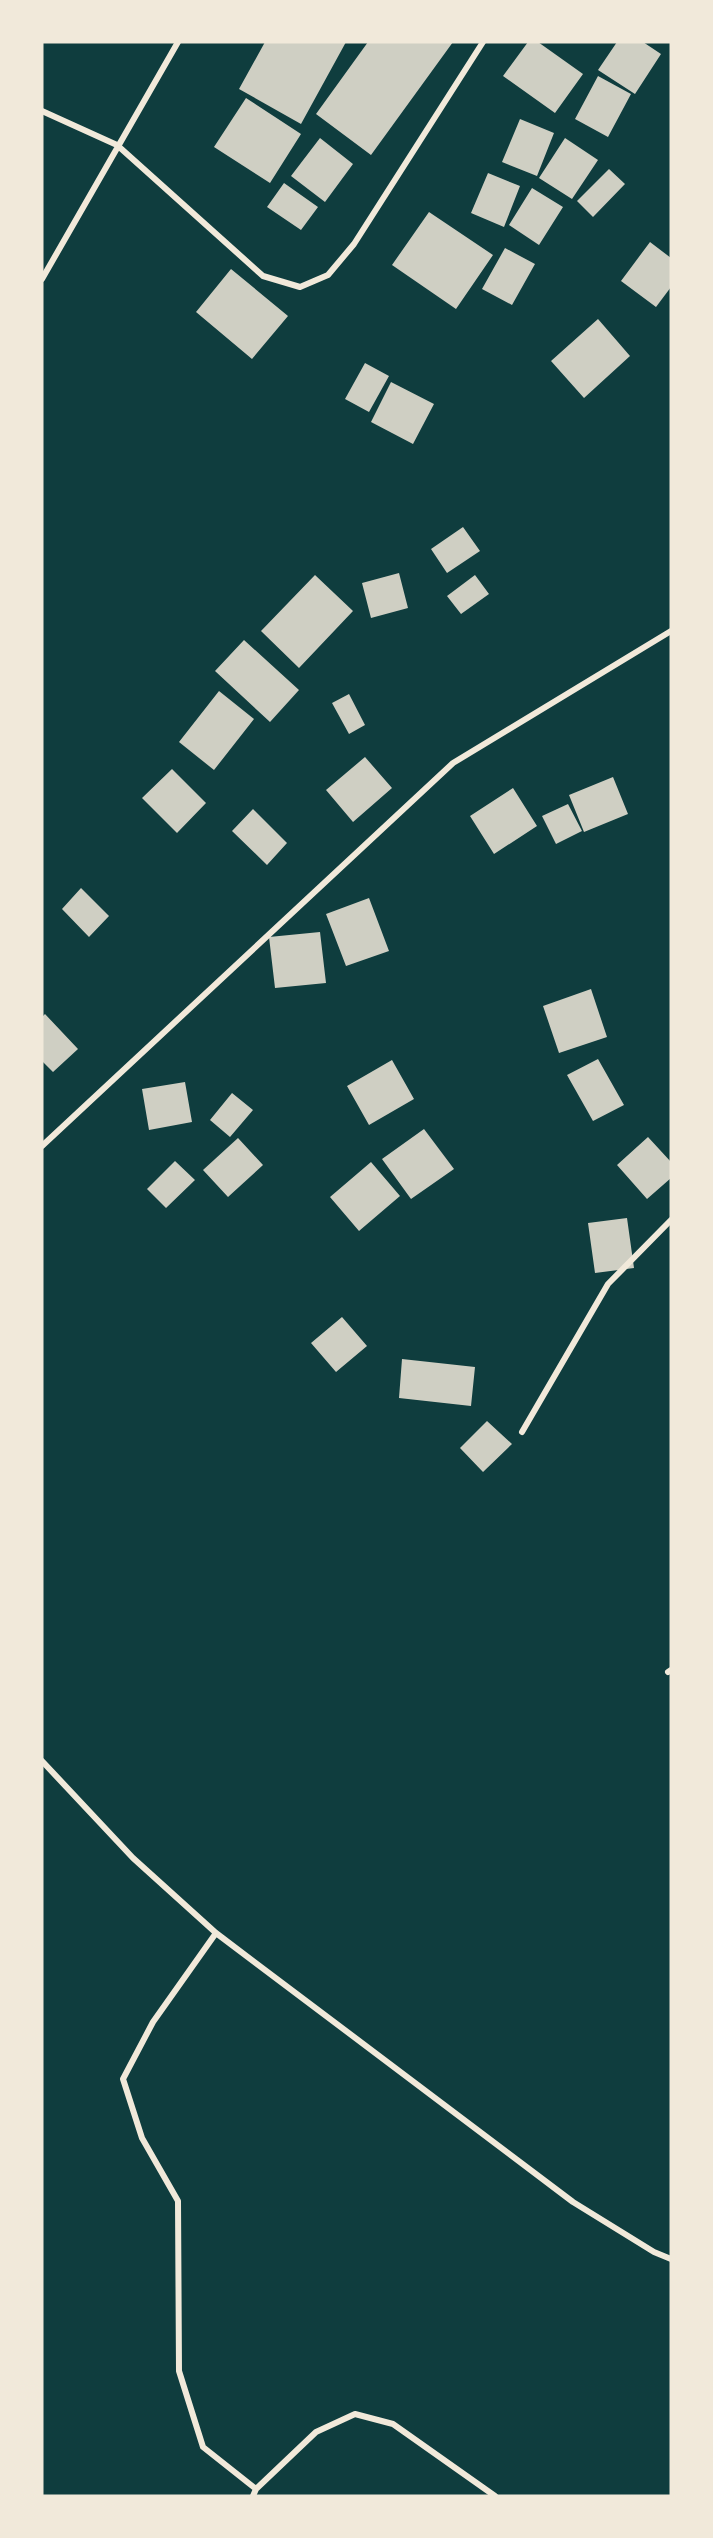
<svg xmlns="http://www.w3.org/2000/svg" width="713" height="2538" viewBox="0 0 713 2538" font-family="'Exo 2',sans-serif">
  <rect width="100%" height="100%" fill="#0f3d3e"/>
  <path fill="#cfcfc3" d="M 265,42 L 346,42 L 301,124 L 239,89 Z
    M 368,42 L 453,42 L 371,155 L 316,114 Z
    M 528,42 L 538,42 L 583,74 L 555,113 L 503,76 Z
    M 617,42 L 643,42 L 661,54 L 635,94 L 598,70 Z
    M 598,76 L 631,94 L 608,137 L 575,119 Z
    M 246,98 L 301,134 L 270,183 L 214,147 Z
    M 520,119 L 554,133 L 537,176 L 502,162 Z
    M 320,138 L 353,164 L 325,202 L 291,176 Z
    M 565,138 L 598,160 L 572,199 L 539,178 Z
    M 609,169 L 625,184 L 593,217 L 577,201 Z
    M 488,173 L 520,186 L 504,227 L 471,213 Z
    M 284,183 L 318,207 L 301,230 L 267,207 Z
    M 532,188 L 563,207 L 539,245 L 509,225 Z
    M 429,212 L 493,255 L 456,309 L 392,265 Z
    M 650,242 L 671,258 L 671,287 L 656,307 L 621,281 Z
    M 505,248 L 535,264 L 512,305 L 482,289 Z
    M 231,269 L 288,316 L 252,359 L 196,312 Z
    M 598,319 L 630,356 L 584,398 L 551,361 Z
    M 365,363 L 389,376 L 369,412 L 345,399 Z
    M 391,382 L 434,404 L 413,444 L 371,422 Z
    M 463,527 L 480,551 L 447,573 L 431,549 Z
    M 399,573 L 408,608 L 371,618 L 362,583 Z
    M 315,575 L 353,611 L 299,668 L 261,631 Z
    M 475,575 L 489,594 L 461,614 L 447,596 Z
    M 244,640 L 299,690 L 270,722 L 215,671 Z
    M 219,691 L 254,719 L 214,770 L 179,742 Z
    M 349,694 L 365,725 L 349,734 L 332,703 Z
    M 365,757 L 392,788 L 353,822 L 326,790 Z
    M 172,769 L 206,803 L 177,833 L 142,798 Z
    M 613,777 L 628,814 L 584,832 L 569,795 Z
    M 513,788 L 537,826 L 494,854 L 470,816 Z
    M 568,804 L 582,831 L 556,844 L 542,816 Z
    M 253,809 L 287,843 L 267,865 L 232,831 Z
    M 81,888 L 109,916 L 89,937 L 62,909 Z
    M 369,898 L 389,951 L 346,966 L 326,914 Z
    M 320,932 L 326,983 L 275,988 L 269,937 Z
    M 591,989 L 607,1037 L 559,1053 L 543,1006 Z
    M 45,1014 L 78,1049 L 53,1072 L 42,1061 L 42,1017 Z
    M 598,1059 L 624,1105 L 593,1121 L 567,1075 Z
    M 392,1060 L 414,1099 L 369,1125 L 347,1086 Z
    M 185,1082 L 192,1122 L 149,1130 L 142,1089 Z
    M 232,1093 L 253,1110 L 230,1137 L 210,1120 Z
    M 424,1129 L 454,1169 L 411,1199 L 382,1159 Z
    M 648,1137 L 671,1162 L 671,1178 L 647,1199 L 617,1165 Z
    M 238,1138 L 263,1165 L 228,1197 L 203,1170 Z
    M 175,1161 L 195,1180 L 166,1208 L 147,1189 Z
    M 371,1162 L 400,1196 L 359,1231 L 330,1197 Z
    M 627,1218 L 634,1268 L 595,1273 L 588,1223 Z
    M 342,1317 L 367,1346 L 336,1372 L 311,1343 Z
    M 402,1359 L 475,1367 L 471,1406 L 399,1398 Z
    M 487,1421 L 512,1444 L 483,1472 L 460,1448 Z"/>
  <g fill="none" stroke-linecap="round" stroke-linejoin="round">
    <path stroke="#f1e9da" stroke-width="6" d="M 42,111 L 117,145 L 263,276 L 300,287 L 328,275 L 354,244 L 483,42
      M 42,279 L 178,42
      M 42,1146 L 453,763 L 671,631
      M 522,1432 L 608,1284 L 671,1220
      M 668,1672 L 671,1670
      M 42,1761 L 133,1858 L 216,1933 L 573,2202 L 654,2252 L 671,2259
      M 216,1933 L 153,2022 L 123,2079 L 142,2138 L 178,2201 L 179,2371 L 203,2447 L 256,2489
      M 253,2496 L 256,2489 L 316,2432 L 355,2414 L 393,2424 L 495,2496"/>
  </g>
  <rect width="713" height="2538" fill="none" stroke="#f1e9da" stroke-width="87"/>
</svg>
